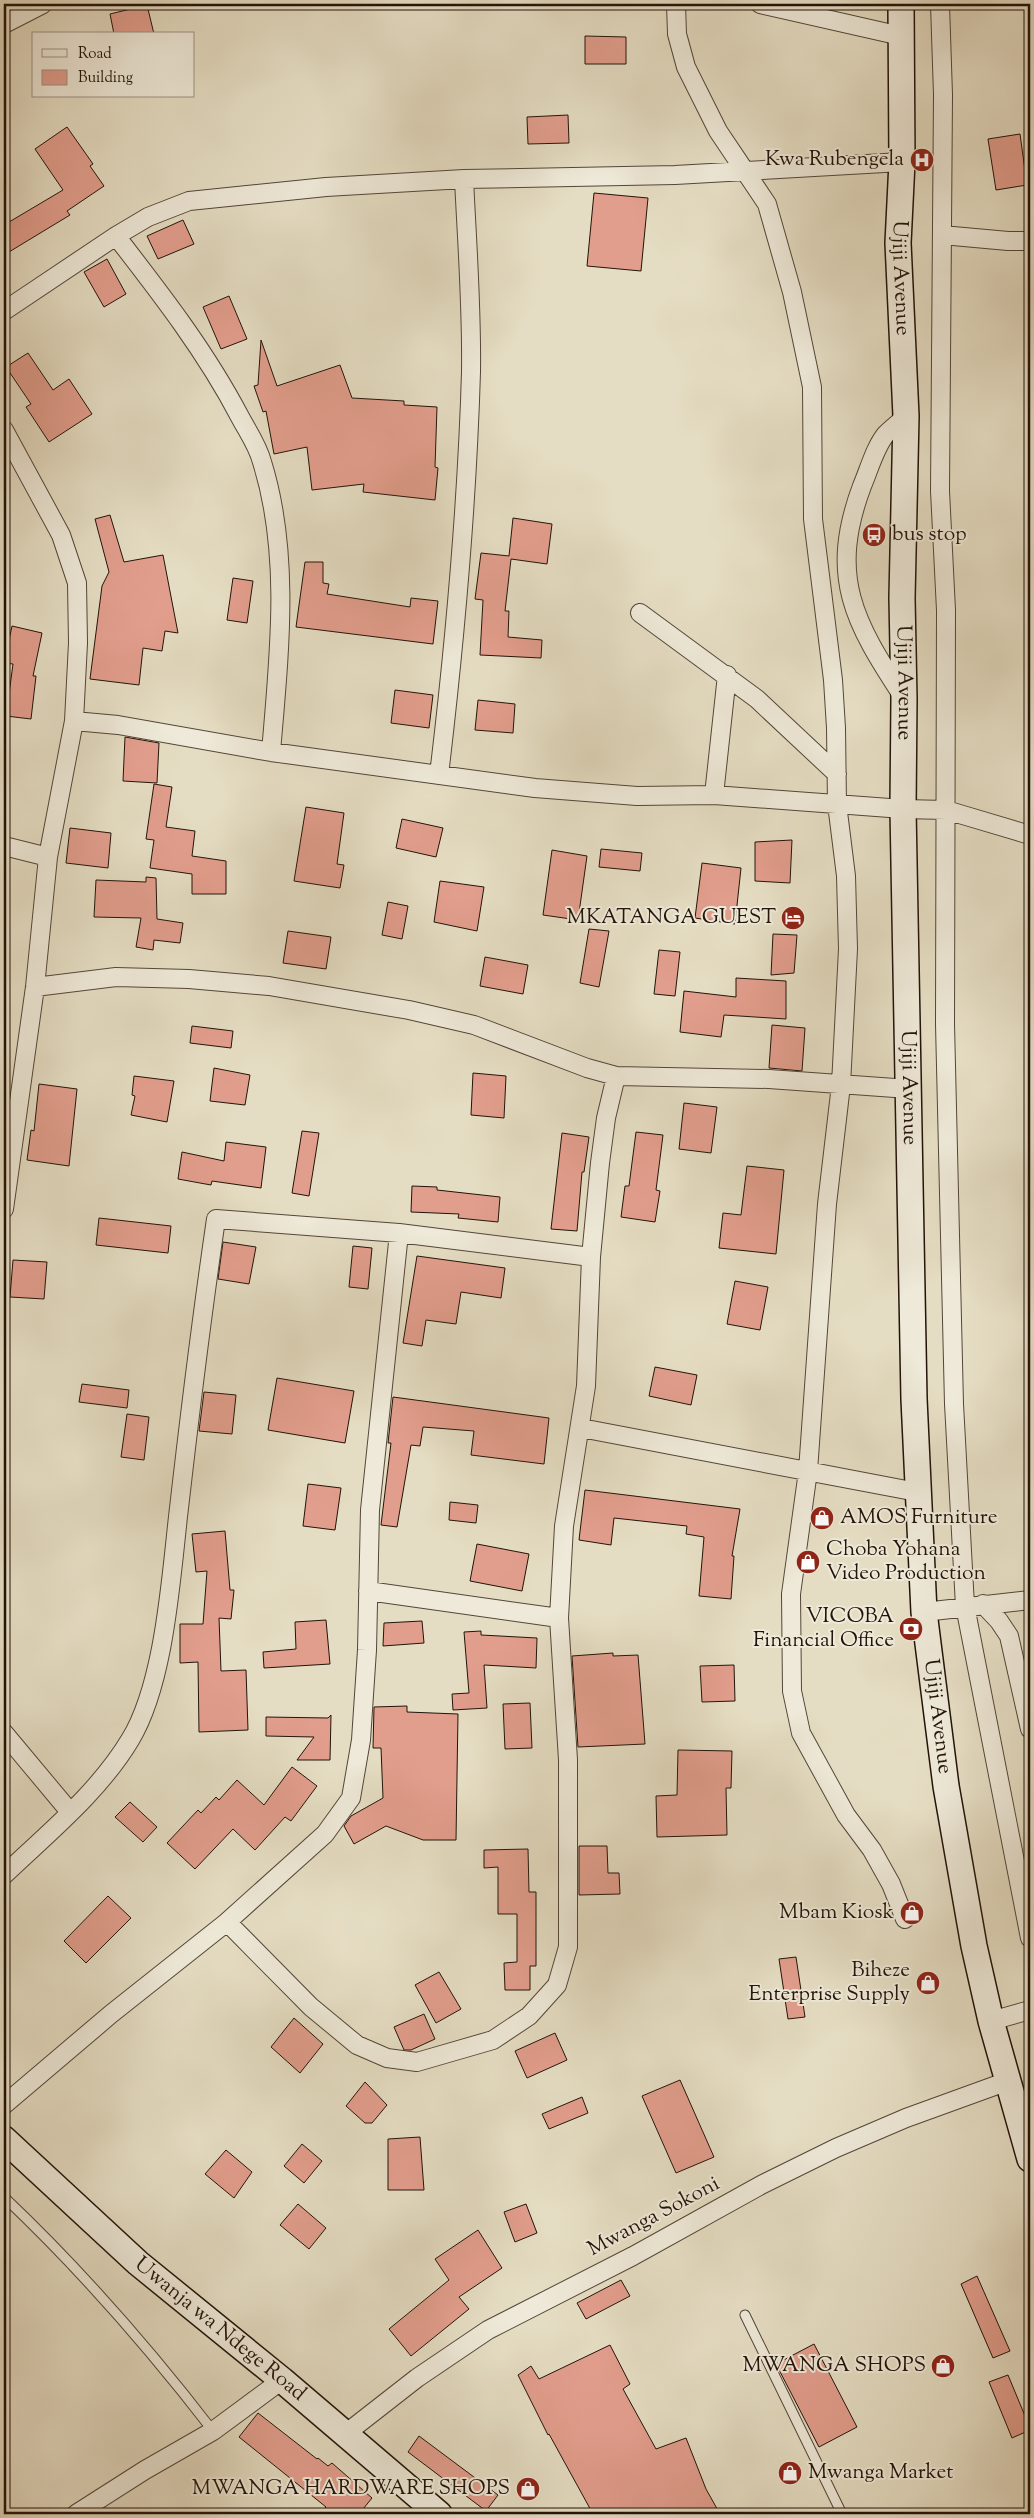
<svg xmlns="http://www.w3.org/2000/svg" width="1034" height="2518" viewBox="0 0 1034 2518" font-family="'Sorts Mill Goudy',serif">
  <rect width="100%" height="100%" fill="#e5ddc3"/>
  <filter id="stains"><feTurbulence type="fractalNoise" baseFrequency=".004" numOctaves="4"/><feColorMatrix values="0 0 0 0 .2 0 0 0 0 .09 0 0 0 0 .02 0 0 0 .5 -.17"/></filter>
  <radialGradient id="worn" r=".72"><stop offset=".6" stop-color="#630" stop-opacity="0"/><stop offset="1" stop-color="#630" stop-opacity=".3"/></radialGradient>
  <path fill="#e29e8d" stroke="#221309" d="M 147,5 L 154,34 L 114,34 L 110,14 Z
    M 585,36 L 626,37 L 626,64 L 585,64 Z
    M 568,115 L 569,143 L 528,144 L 527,117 Z
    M 67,127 L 93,164 L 90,166 L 104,186 L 67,211 L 70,215 L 4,255 L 4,225 L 63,190 L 35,149 Z
    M 1020,134 L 1027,185 L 996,190 L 988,139 Z
    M 594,193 L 648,198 L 641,271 L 587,266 Z
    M 183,220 L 194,244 L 158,259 L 147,236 Z
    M 107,259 L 126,294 L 104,307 L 84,272 Z
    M 229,296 L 247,339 L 221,349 L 203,307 Z
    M 261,340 L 277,386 L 340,365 L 352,398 L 404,401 L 404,405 L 437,407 L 435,467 L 438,468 L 435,500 L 363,492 L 364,484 L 312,490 L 307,447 L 274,454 L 266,411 L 263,412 L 254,386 L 258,385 Z
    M 28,353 L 53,390 L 69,379 L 92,414 L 49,442 L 26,407 L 31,404 L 6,367 Z
    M 110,515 L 124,562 L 163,555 L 178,633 L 165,631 L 162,651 L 143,648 L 139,685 L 90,679 L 102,586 L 109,572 L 95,519 Z
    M 513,518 L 552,524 L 547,564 L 511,559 L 505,611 L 509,611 L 508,637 L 542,640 L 541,658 L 480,655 L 483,600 L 475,599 L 481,553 L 509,556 Z
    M 305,562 L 323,562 L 323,583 L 329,584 L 327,594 L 410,607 L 411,598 L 438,601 L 433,644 L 296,627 Z
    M 233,578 L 253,581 L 247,623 L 227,620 Z
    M 12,626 L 42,633 L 33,676 L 36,676 L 31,719 L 6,716 L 13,664 L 4,663 Z
    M 395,690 L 433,695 L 429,728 L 391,723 Z
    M 478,700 L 515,704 L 513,733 L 475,730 Z
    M 125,737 L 159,743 L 157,783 L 123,781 Z
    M 154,784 L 172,787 L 166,827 L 195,831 L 192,856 L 226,861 L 226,894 L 192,894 L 192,874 L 150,868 L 154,840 L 146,839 Z
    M 306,807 L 344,813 L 337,864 L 344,865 L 340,888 L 294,881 Z
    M 402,819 L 443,828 L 436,857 L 396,848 Z
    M 70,828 L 111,833 L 108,868 L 66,863 Z
    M 792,840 L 790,883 L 755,881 L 755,842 Z
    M 601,849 L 642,853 L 640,871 L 599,867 Z
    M 552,850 L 587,856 L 578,920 L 543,915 Z
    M 702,863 L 741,868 L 735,924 L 695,918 Z
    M 146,877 L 156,878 L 157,919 L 183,923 L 180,943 L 154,940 L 153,950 L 136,947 L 141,918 L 94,917 L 96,880 L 146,882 Z
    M 440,881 L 484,887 L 477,931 L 434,922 Z
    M 388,902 L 408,906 L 402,939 L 382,935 Z
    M 589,929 L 609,931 L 599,987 L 580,983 Z
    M 288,931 L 331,937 L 326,969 L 283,963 Z
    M 773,934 L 797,935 L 794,973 L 771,975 Z
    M 659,950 L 680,952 L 675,996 L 654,994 Z
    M 485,957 L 528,965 L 523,994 L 480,986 Z
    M 736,978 L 786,981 L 786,1019 L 724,1015 L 721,1037 L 680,1032 L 684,991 L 736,997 Z
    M 772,1025 L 805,1028 L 802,1071 L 769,1068 Z
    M 192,1026 L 233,1031 L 231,1048 L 190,1043 Z
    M 214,1068 L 250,1075 L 245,1105 L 210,1101 Z
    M 473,1073 L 506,1076 L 504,1118 L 471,1115 Z
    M 134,1076 L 174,1081 L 167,1122 L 131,1115 L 135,1096 L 132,1095 Z
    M 39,1084 L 77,1089 L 69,1166 L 27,1160 L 31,1130 L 34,1131 Z
    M 684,1103 L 717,1107 L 711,1153 L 679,1149 Z
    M 302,1131 L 319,1133 L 309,1196 L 292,1193 Z
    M 636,1132 L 663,1135 L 656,1190 L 660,1191 L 655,1222 L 621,1217 L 625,1186 L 629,1186 Z
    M 562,1133 L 589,1137 L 584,1172 L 582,1172 L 577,1231 L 551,1229 Z
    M 226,1142 L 266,1147 L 261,1188 L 212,1181 L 211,1185 L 178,1179 L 182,1152 L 224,1161 Z
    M 747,1166 L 784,1170 L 776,1254 L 719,1248 L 723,1213 L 741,1215 Z
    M 412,1186 L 437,1187 L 437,1190 L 500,1197 L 498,1222 L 458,1218 L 459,1214 L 411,1212 Z
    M 99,1218 L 171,1226 L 168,1253 L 96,1245 Z
    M 223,1242 L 256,1247 L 249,1284 L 218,1279 Z
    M 353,1246 L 372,1248 L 368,1289 L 349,1287 Z
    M 417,1256 L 505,1268 L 501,1298 L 461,1292 L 456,1324 L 426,1320 L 422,1346 L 403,1343 Z
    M 13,1260 L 47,1262 L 44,1299 L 10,1297 Z
    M 735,1281 L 768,1287 L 760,1330 L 727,1324 Z
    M 655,1367 L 697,1375 L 691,1405 L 649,1396 Z
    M 277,1378 L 354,1391 L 345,1443 L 268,1430 Z
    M 82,1384 L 129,1390 L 127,1408 L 79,1402 Z
    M 204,1392 L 236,1395 L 232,1434 L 199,1431 Z
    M 393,1397 L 549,1418 L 544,1464 L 471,1455 L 474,1431 L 423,1427 L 420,1446 L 411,1445 L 397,1527 L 381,1525 L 391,1443 L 388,1443 Z
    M 127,1414 L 149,1417 L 144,1460 L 121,1457 Z
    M 308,1484 L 341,1488 L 335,1530 L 303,1526 Z
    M 585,1490 L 740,1509 L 732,1556 L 734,1556 L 731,1599 L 699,1596 L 704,1537 L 686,1534 L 687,1526 L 614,1518 L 611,1545 L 579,1540 Z
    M 450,1502 L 478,1505 L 476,1523 L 449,1520 Z
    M 225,1531 L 230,1590 L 234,1590 L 231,1619 L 219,1618 L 221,1671 L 246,1670 L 248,1730 L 199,1732 L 198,1662 L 180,1663 L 180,1624 L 203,1624 L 207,1571 L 196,1572 L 192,1534 Z
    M 477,1544 L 529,1554 L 522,1591 L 470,1581 Z
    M 326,1620 L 330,1664 L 264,1668 L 263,1652 L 296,1649 L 295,1622 Z
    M 422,1621 L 424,1643 L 383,1646 L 384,1623 Z
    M 481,1631 L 481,1635 L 537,1638 L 536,1668 L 484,1665 L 487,1708 L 453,1710 L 452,1694 L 469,1693 L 464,1632 Z
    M 613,1653 L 613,1656 L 638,1655 L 645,1744 L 578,1747 L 572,1656 Z
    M 734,1665 L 735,1701 L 702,1702 L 700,1666 Z
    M 530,1703 L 532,1748 L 505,1749 L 503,1704 Z
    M 407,1706 L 407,1712 L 458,1714 L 456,1840 L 423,1840 L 386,1826 L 354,1844 L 344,1826 L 351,1816 L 383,1798 L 381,1748 L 373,1748 L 374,1707 Z
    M 331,1715 L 330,1760 L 297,1760 L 314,1737 L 266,1736 L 266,1717 L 328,1718 Z
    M 678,1750 L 732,1751 L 731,1788 L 726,1788 L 727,1835 L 657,1837 L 656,1796 L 677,1795 Z
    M 292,1767 L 317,1786 L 291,1821 L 285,1817 L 255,1850 L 233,1829 L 195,1869 L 167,1843 L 198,1810 L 201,1813 L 216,1797 L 219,1800 L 237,1780 L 264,1805 Z
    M 130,1802 L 157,1827 L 143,1842 L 115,1817 Z
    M 579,1846 L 607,1846 L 608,1873 L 619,1873 L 620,1894 L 579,1895 Z
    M 528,1849 L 529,1892 L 536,1892 L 536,1966 L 530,1966 L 530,1990 L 505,1990 L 504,1963 L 517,1962 L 517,1914 L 498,1914 L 498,1867 L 484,1868 L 484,1850 Z
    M 108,1896 L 131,1918 L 86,1963 L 64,1941 Z
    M 796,1957 L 805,2017 L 788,2019 L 779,1959 Z
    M 439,1972 L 461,2009 L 436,2023 L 415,1985 Z
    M 424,2014 L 435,2039 L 411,2050 L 404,2050 L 394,2027 Z
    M 294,2018 L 323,2044 L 300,2073 L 271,2047 Z
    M 555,2033 L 567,2060 L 527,2078 L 515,2051 Z
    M 680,2080 L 714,2157 L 676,2173 L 642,2096 Z
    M 365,2082 L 387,2105 L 372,2123 L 365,2123 L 346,2106 Z
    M 582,2097 L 588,2113 L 549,2129 L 542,2114 Z
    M 420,2137 L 424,2190 L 388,2190 L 388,2139 Z
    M 302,2144 L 322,2161 L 304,2183 L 284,2166 Z
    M 226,2150 L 252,2172 L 234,2198 L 205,2174 Z
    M 298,2204 L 326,2228 L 309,2249 L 280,2225 Z
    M 526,2204 L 537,2233 L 515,2242 L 504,2212 Z
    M 478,2230 L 502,2268 L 459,2297 L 469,2309 L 411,2356 L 389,2329 L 449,2280 L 435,2259 Z
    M 977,2276 L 1010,2351 L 993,2358 L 961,2284 Z
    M 621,2280 L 630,2296 L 586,2319 L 577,2303 Z
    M 814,2344 L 857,2427 L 819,2447 L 776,2364 Z
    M 610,2345 L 630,2384 L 623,2389 L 656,2449 L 686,2438 L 706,2489 L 720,2514 L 593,2514 L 549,2434 L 548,2435 L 518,2375 L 531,2366 L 539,2379 Z
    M 1008,2375 L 1030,2428 L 1030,2430 L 1012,2438 L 989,2382 Z
    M 258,2413 L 317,2459 L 318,2458 L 328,2466 L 332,2463 L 372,2498 L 359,2514 L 321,2514 L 326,2507 L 239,2437 Z
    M 419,2436 L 498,2495 L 486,2511 L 408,2452 Z"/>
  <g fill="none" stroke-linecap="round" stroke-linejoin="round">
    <g stroke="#534638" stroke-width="11">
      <path id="lane" d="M 4,2197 C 80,2269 149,2348 213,2431
        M 745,2315 L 842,2514"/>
    </g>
    <g stroke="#534638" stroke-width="20">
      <path id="street" d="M 676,4 L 677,34 L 686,67 L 718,131 L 767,204 L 792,292 L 812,387 L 813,519 L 833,680 L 836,728 L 837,804 L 846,876 L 848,949 L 841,1085 L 827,1204 L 808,1471 L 791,1594 L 792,1691 L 801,1733 L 846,1815 L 872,1850 L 891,1884 L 905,1919
        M 760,4 L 901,36
        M 940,4 L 943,95 L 940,491 L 946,610 L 945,1024 L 954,1404 L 965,1606 L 1030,1938
        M 4,24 L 43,4
        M 942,235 L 1008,241 L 1030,241
        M 116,236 C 161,294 206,352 240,417 C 248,432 258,446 262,462 C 291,555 279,656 271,752
        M 4,311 L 116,236 L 148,217 L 189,201 L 326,187 L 464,179 L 675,175 L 902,162
        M 4,430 L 61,535 L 77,583 L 78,643 L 74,721 L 48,857 L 35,987 L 4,1209
        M 640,613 L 757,699 L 837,774
        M 904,698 C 854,622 828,577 862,486 C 869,470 875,447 886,434 C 892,428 900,422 906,416
        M 74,721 L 118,725 L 271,752 L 535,788 L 637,796 L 714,795 L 903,809 L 946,810 L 1030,835
        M 439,775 C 455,641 467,506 471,372 C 472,307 467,243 464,179
        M 714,795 L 727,675
        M 4,846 L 48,857
        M 35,987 L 116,977 L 189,979 L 269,986 L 409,1010 L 474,1025 L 587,1068 L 616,1076 L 769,1079 L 909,1089
        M 581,1428 L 917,1492
        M 368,1591 L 559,1618
        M 983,1604 L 999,1621 L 1009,1636 L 1030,1729
        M 924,1612 L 1030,1600
        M 4,1733 L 70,1812
        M 4,1875 C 48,1833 98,1793 130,1740 C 165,1683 171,1576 179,1508 C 190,1412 202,1315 216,1219 L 399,1233 L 591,1257
        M 227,1922 L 311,2007 L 357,2045 L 387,2058 L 417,2062 L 493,2040 L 529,2016 L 557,1985 L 568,1947 L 568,1760 L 559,1618 L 564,1526 L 586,1386 L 591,1257 L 600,1163 L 606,1118 L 616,1076
        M 991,2021 L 1030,2010
        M 4,2105 L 111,2014 L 227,1922 L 325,1834 L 351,1798 L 361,1740 L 367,1650 L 370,1510 L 399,1233
        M 344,2435 L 417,2378 L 488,2330 L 633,2256 L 761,2185 L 836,2148 L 906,2118 L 1008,2081
        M 76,2514 L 145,2470 L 213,2431 L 282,2380"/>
    </g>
    <g stroke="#221309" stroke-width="28">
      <g id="secondary">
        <path id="s1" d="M 901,4 L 902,162 L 898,243 L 906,416 L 902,598 L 904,699 L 903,809 L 914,1399 L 924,1612 L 946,1786 L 974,1946 L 991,2021 L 1030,2159"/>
        <path id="s2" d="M 4,2139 L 138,2263 L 282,2380 L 439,2514"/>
      </g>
    </g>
    <use href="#lane" stroke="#eee9d8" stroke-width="9"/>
    <use href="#street" stroke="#eee9d8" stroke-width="18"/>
    <use href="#secondary" stroke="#eee9d8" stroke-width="25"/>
  </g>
  <defs>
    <g id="hospital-disc" transform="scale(1.25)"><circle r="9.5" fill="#8f2418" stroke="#eee9d8"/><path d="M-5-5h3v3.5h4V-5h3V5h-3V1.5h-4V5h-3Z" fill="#fff"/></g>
    <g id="bus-disc" transform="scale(1.25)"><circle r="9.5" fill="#8f2418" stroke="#eee9d8"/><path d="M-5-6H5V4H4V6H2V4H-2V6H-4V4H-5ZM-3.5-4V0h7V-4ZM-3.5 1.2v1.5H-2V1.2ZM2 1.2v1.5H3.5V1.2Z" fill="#fff"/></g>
    <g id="hotel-disc" transform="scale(1.25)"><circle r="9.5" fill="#8f2418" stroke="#eee9d8"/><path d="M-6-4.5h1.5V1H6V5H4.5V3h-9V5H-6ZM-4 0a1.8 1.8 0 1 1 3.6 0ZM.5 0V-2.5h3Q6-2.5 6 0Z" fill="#fff"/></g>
    <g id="shop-disc" transform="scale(1.25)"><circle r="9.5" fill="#8f2418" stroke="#eee9d8"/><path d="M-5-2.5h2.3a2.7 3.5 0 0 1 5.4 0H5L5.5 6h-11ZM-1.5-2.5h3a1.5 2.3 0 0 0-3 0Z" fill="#fff"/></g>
    <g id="bank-disc" transform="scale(1.25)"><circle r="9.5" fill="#8f2418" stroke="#eee9d8"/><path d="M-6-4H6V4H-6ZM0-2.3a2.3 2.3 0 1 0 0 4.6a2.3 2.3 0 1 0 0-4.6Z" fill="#fff"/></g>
  </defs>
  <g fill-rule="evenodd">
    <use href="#hospital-disc" x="922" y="160"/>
    <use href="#bus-disc" x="874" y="535"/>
    <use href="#hotel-disc" x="793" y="918"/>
    <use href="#shop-disc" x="822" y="1518"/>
    <use href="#shop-disc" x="808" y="1562"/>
    <use href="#bank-disc" x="911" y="1629"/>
    <use href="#shop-disc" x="912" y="1913"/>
    <use href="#shop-disc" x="928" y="1983"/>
    <use href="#shop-disc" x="943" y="2366"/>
    <use href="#shop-disc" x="790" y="2473"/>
    <use href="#shop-disc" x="528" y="2489"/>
  </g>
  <g text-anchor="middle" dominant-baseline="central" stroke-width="4" stroke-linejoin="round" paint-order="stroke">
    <g font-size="21" fill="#221309" stroke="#eee9d8" text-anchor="end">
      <text x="904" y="160">Kwa Rubengela</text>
      <text x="892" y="535" text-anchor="start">bus stop</text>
      <text x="776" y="918">MKATANGA GUEST</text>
      <text x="840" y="1518" text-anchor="start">AMOS Furniture</text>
      <text x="826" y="1550" text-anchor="start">Choba Yohana<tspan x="826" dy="24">Video Production</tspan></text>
      <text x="894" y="1617">VICOBA<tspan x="894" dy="24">Financial Office</tspan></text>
      <text x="894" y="1913">Mbam Kiosk</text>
      <text x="910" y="1971">Biheze<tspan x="910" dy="24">Enterprise Supply</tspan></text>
      <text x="926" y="2366">MWANGA SHOPS</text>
      <text x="808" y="2473" text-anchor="start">Mwanga Market</text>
      <text x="510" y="2489">MWANGA HARDWARE SHOPS</text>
    </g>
    <g font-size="21" fill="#221309" stroke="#eee9d8">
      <text stroke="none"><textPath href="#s1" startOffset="274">Ujiji Avenue</textPath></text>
      <text stroke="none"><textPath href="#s1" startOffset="679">Ujiji Avenue</textPath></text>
      <text stroke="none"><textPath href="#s1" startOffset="1084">Ujiji Avenue</textPath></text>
      <text stroke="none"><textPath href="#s1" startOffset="1714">Ujiji Avenue</textPath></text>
      <text transform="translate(654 2217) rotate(-28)">Mwanga Sokoni</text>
      <text stroke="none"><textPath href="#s2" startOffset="288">Uwanja wa Ndege Road</textPath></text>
    </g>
  </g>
  <rect width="1034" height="2518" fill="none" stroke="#e5ddc3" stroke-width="20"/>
  <rect x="5" y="5" width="1024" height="2508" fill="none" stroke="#221309" stroke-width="2.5"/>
  <rect x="10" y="10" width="1014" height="2498" fill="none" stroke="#221309"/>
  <rect x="32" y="32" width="162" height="65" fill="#eee9d8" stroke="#9c9385"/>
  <rect x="42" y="49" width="25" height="8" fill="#eee9d8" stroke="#9c9385"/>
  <text x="78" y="58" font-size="15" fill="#221309">Road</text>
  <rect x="42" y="70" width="25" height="15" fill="#e29e8d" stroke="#9c9385"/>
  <text x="78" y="82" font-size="15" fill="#221309">Building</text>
  <rect width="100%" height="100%" filter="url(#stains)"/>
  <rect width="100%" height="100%" fill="url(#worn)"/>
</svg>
